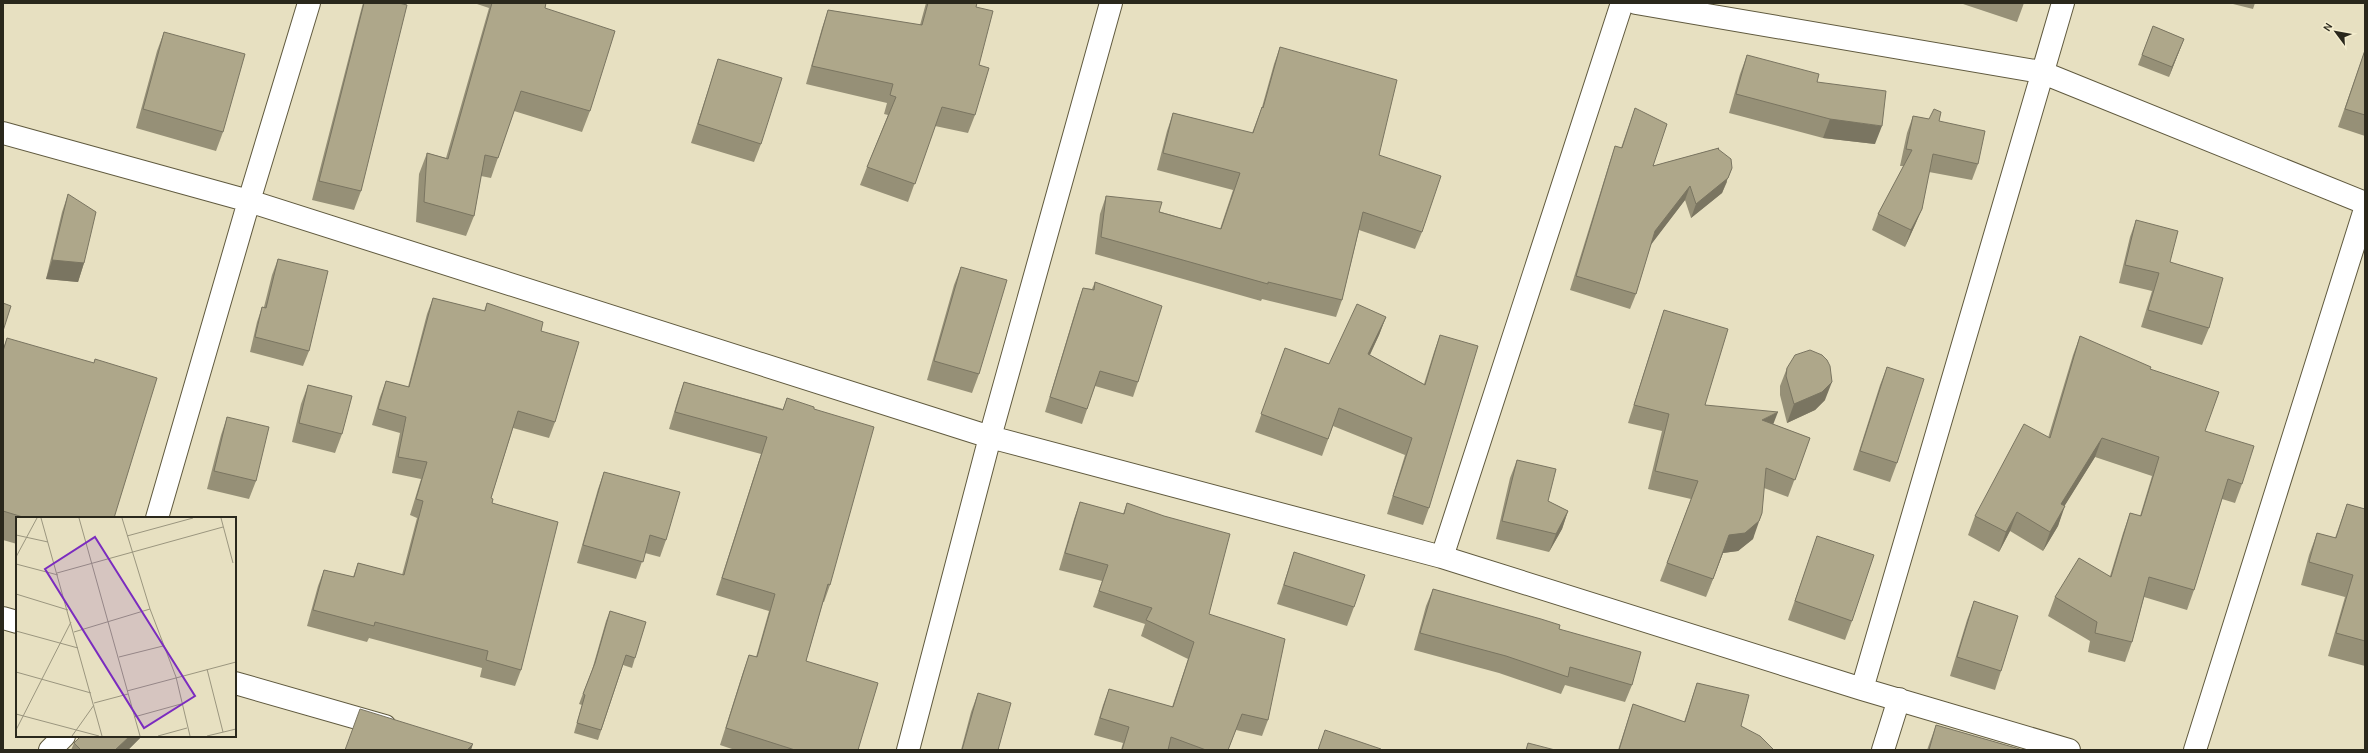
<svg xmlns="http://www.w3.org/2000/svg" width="2368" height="753" viewBox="0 0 2368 753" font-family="Karla,sans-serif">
  <rect width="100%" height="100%" fill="#e7e0c1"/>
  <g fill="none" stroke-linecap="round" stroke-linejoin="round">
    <g stroke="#605a3f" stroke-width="24">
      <path id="minor" d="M 1636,3 L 2041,72 L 2365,203
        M 3,133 L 249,201 L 990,437 L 1442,557 L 1862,689 L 2069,750
        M 157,518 L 249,201 L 309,3
        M 1442,557 L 1622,3
        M 1862,689 L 2063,3
        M 50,750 L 64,736
        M 908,750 L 990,437 L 1111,3
        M 1883,750 L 1899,699
        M 2195,750 L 2365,209"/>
    </g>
    <g stroke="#605a3f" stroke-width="24">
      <path id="tertiary" d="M 3,618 L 17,622
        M 235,683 L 385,726"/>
    </g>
    <use href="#minor" stroke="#fff" stroke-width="22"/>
    <use href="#tertiary" stroke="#fff" stroke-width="22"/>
  </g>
  <path fill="#969077" d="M 363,3 L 399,3 L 361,191 L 354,210 L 312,200 L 360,14 Z
    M 474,3 L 546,3 L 545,8 L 590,111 L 582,132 L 514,111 L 491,178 L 481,176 L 474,216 L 466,236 L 416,222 L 419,174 L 427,153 L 446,158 L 489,8 Z
    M 926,3 L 977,3 L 976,7 L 979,65 L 975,115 L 968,133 L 935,126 L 908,202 L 860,185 L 867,167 L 888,115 L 884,114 L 887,103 L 806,84 L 822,28 L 828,10 L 920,25 Z
    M 1960,3 L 2024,3 L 2017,22 Z
    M 2229,3 L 2255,3 L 2253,9 Z
    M 2153,26 L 2184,39 L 2169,77 L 2138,65 Z
    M 164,32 L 223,132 L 216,151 L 136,128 L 157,51 Z
    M 1280,47 L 1379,155 L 1422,232 L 1415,249 L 1359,230 L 1342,300 L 1336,317 L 1262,299 L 1261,301 L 1095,254 L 1100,214 L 1106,196 L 1220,229 L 1233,190 L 1157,170 L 1167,131 L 1173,113 L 1252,133 L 1262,107 L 1274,64 Z
    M 2365,50 L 2365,136 L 2338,127 Z
    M 1747,55 L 1817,82 L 1875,144 L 1823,138 L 1729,113 L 1740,74 Z
    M 718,59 L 761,144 L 754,162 L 691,143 L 712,78 Z
    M 1635,108 L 1653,166 L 1719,148 L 1719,150 L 1727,182 L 1722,193 L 1691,218 L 1685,200 L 1651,244 L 1636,294 L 1630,309 L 1570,290 L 1610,161 L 1615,146 L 1621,148 Z
    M 1913,116 L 1939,121 L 1978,164 L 1972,180 L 1929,172 L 1922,209 L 1915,225 L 1905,247 L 1872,230 L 1878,214 L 1904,166 L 1900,166 L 1907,133 Z
    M 68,194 L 84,263 L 78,282 L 46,279 L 62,212 Z
    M 2136,220 L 2170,262 L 2209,328 L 2202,345 L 2141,327 L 2152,291 L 2119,283 L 2130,237 Z
    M 278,259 L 309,351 L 303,366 L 250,352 L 257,322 L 262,307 L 264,307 L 272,275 Z
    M 961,267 L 979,374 L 972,393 L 927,380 L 954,285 Z
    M 1095,282 L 1138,382 L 1133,397 L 1095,386 L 1082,424 L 1045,412 L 1078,302 L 1083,288 L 1092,289 Z
    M 433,298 L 484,311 L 487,303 L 541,331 L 555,422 L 549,438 L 513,428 L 491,498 L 521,670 L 515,686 L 480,677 L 482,668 L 369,638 L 367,642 L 307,626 L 318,586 L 324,570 L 353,577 L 358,563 L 402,575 L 417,518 L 410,515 L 421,479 L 392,473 L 400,433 L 372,425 L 380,397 L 386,381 L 408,387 L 427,314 Z
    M 1664,310 L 1705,405 L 1773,424 L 1810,438 L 1788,497 L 1764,488 L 1753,539 L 1738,551 L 1723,553 L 1706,597 L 1660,581 L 1691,499 L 1648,489 L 1662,431 L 1628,423 L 1658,328 Z
    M 1386,317 L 1379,335 L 1370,355 L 1424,384 L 1434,352 L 1440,335 L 1429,508 L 1423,525 L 1387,514 L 1405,455 L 1333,426 L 1322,456 L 1255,432 L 1285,348 L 1329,364 Z
    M 2080,336 L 2150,369 L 2205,431 L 2242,484 L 2235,503 L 2222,499 L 2194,590 L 2187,610 L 2144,597 L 2132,642 L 2125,662 L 2088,652 L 2090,641 L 2048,616 L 2055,597 L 2110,576 L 2123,533 L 2130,513 L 2140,516 L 2152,476 L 2095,457 L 2064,506 L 2058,526 L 2043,551 L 2010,531 L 1999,552 L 1968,535 L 1975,516 L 2048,438 L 2073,355 Z
    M 7,338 L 114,518 L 17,518 L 17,544 L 3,540 L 3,349 Z
    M 1887,367 L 1897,463 L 1890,482 L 1853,470 L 1880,385 Z
    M 1787,368 L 1825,400 L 1815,410 L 1787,423 L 1780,395 L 1780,386 Z
    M 684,382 L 783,409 L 787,398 L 814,409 L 830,585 L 824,602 L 823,602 L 806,661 L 858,750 L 735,750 L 720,745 L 743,672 L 749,655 L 756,657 L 769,611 L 716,595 L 761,454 L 669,429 L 678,399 Z
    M 308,385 L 342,434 L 335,453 L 292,442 L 301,404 Z
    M 227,417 L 256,481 L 249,499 L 207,489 L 221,435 Z
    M 1517,460 L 1548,501 L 1568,511 L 1562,529 L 1549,552 L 1496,539 L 1510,478 Z
    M 604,472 L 666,540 L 660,557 L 645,553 L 636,579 L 577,563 L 598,489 Z
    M 1080,502 L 1123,514 L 1127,503 L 1209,614 L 1268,720 L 1262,736 L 1236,730 L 1228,750 L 1121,750 L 1123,743 L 1094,735 L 1103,705 L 1109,689 L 1172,707 L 1188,659 L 1141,636 L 1145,624 L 1093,607 L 1102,581 L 1059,570 L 1074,519 Z
    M 2347,504 L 2365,509 L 2365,666 L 2328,656 L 2345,597 L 2301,585 L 2309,555 L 2317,533 L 2335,538 Z
    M 1294,552 L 1354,607 L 1347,626 L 1277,604 Z
    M 1811,554 L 1852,621 L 1845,640 L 1788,620 Z
    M 1433,589 L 1559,629 L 1632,685 L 1625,702 L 1565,685 L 1561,694 L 1499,673 L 1414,650 L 1426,606 Z
    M 1974,601 L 2001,671 L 1995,690 L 1950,676 L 1967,620 Z
    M 610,611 L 635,658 L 632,668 L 623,665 L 598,740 L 574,733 L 582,705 L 579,704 L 592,670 L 606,621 Z
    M 1697,683 L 1741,726 L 1774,750 L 1618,750 L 1633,704 L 1684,722 Z
    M 978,693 L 998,750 L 961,750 L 971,712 Z
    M 1936,725 L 2023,750 L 1927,750 Z
    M 81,736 L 142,736 L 128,750 L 71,750 L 74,743 Z"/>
  <path fill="#7a7561" d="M 2184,39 L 2180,49 L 2169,77 L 2172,67 Z
    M 1830,119 L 1882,126 L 1875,144 L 1823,138 Z
    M 1732,168 L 1722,193 L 1691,218 L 1696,204 Z
    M 1690,186 L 1685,200 L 1650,246 L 1655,231 Z
    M 1922,209 L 1915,225 L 1905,247 L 1911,230 Z
    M 52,260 L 84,263 L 78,282 L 46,279 Z
    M 1386,317 L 1379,335 L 1362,371 L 1368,354 Z
    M 1832,382 L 1825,400 L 1815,410 L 1787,423 L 1794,404 Z
    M 1778,412 L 1771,430 L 1762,420 Z
    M 2102,438 L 2095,457 L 2054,523 L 2061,504 Z
    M 2065,506 L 2058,526 L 2043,551 L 2050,532 Z
    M 1568,511 L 1562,529 L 1549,552 L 1556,534 Z
    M 2017,512 L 2010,531 L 1999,552 L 2006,532 Z
    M 1762,513 L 1753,539 L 1738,551 L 1723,553 L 1706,597 L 1729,535 Z
    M 130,736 L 142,736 L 128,750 L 115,750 Z
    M 473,744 L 471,750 L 467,750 Z"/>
  <path fill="#aea78a" stroke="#7a7561" d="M 364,3 L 399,3 L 407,5 L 361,191 L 319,181 Z
    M 492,3 L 546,3 L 545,8 L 615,31 L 590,111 L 521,91 L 498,158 L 485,155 L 474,216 L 424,202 L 427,153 L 448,159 Z
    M 928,3 L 977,3 L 976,7 L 993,11 L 979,65 L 989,68 L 975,115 L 942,107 L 915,184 L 867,167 L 896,97 L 890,95 L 893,84 L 812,66 L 828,10 L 922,25 Z
    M 2153,26 L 2184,39 L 2172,67 L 2142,55 Z
    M 164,32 L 245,54 L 223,132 L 143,109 Z
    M 1280,47 L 1397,80 L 1379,155 L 1441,176 L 1422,232 L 1363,212 L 1342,300 L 1268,282 L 1268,284 L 1101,237 L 1106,196 L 1162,202 L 1159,212 L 1221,229 L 1240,173 L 1163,153 L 1173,113 L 1253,133 L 1262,107 L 1263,108 Z
    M 2365,50 L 2365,115 L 2345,109 Z
    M 1747,55 L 1819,74 L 1817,82 L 1886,91 L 1882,126 L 1830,119 L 1736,94 Z
    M 718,59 L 782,78 L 761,144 L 698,124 Z
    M 1635,108 L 1667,124 L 1653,166 L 1719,148 L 1718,149 L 1731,159 L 1732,168 L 1728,178 L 1696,204 L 1690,186 L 1655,231 L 1636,294 L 1576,276 L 1615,146 L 1622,148 Z
    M 1934,109 L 1941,112 L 1939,121 L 1985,131 L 1978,164 L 1933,154 L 1922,209 L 1911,230 L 1878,214 L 1912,150 L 1906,149 L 1913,116 L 1929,119 Z
    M 68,194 L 96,212 L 84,263 L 52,260 Z
    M 2136,220 L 2178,231 L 2170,262 L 2223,278 L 2209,328 L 2148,310 L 2159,273 L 2125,265 Z
    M 278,259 L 328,271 L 309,351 L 255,337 L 262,307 L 266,308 Z
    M 961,267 L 1007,280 L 979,374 L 934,361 Z
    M 1095,282 L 1162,306 L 1138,382 L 1100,371 L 1087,409 L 1050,397 L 1083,288 L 1094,290 Z
    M 433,298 L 485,311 L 487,303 L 543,322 L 541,331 L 579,342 L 555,422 L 518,411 L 491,498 L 493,499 L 492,503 L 558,522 L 521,670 L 486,660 L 488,651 L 375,622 L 374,626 L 313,610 L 324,570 L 354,577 L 358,563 L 404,575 L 423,501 L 416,499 L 427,462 L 398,457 L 406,417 L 378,409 L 386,381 L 409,387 Z
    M 3,303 L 11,306 L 3,331 Z
    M 1357,304 L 1386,317 L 1368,354 L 1425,385 L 1440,335 L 1478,346 L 1429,508 L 1393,496 L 1412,438 L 1339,408 L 1328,439 L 1261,414 L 1285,348 L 1329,364 Z
    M 1664,310 L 1728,329 L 1705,405 L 1778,412 L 1762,420 L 1810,438 L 1795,480 L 1766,468 L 1762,513 L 1759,521 L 1745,533 L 1729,535 L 1713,579 L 1667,563 L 1698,481 L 1655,471 L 1669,414 L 1634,405 Z
    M 2080,336 L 2151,367 L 2150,369 L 2219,392 L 2205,431 L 2254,446 L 2242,484 L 2228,479 L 2194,590 L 2149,577 L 2132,642 L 2095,633 L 2097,622 L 2055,597 L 2079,558 L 2111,577 L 2130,513 L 2141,516 L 2159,457 L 2102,438 L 2061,504 L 2065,506 L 2050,532 L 2017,512 L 2006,532 L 1975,516 L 2024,424 L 2050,438 Z
    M 7,338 L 94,363 L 95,359 L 157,378 L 114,518 L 26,518 L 3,511 L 3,351 Z
    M 1810,350 L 1822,355 L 1827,360 L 1830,366 L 1832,382 L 1822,392 L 1794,404 L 1786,376 L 1787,368 L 1795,355 Z
    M 1887,367 L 1924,379 L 1897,463 L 1860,451 Z
    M 684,382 L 783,410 L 787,398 L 814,407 L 814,409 L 874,427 L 830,585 L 828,584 L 806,661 L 878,683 L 858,750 L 795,750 L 726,728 L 749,655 L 757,657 L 775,594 L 722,578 L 767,437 L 675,412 Z
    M 308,385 L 352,396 L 342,434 L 299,423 Z
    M 227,417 L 269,427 L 256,481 L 214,471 Z
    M 1517,460 L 1556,469 L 1548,501 L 1568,511 L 1556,534 L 1502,521 Z
    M 604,472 L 680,492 L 666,540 L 650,535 L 643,562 L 583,545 Z
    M 1080,502 L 1124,514 L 1127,503 L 1164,516 L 1230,534 L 1209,614 L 1285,639 L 1268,720 L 1242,714 L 1228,750 L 1206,750 L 1171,737 L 1168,750 L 1122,750 L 1129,727 L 1100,718 L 1109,689 L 1173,707 L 1194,642 L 1146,620 L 1152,608 L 1099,591 L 1108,565 L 1065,553 Z
    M 2347,504 L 2365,509 L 2365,641 L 2336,633 L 2353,575 L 2309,562 L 2317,533 L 2336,538 Z
    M 1817,536 L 1874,555 L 1852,621 L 1795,601 Z
    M 1294,552 L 1365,575 L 1354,607 L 1284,585 Z
    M 1433,589 L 1541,619 L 1560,625 L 1559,629 L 1641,652 L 1632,685 L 1570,667 L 1568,677 L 1506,656 L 1420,633 Z
    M 1974,601 L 2018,616 L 2001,671 L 1957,657 Z
    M 610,611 L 646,622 L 635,658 L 626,655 L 601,730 L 577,723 L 585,695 L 583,694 L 595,663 Z
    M 1697,683 L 1749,695 L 1741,726 L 1760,736 L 1774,750 L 1619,750 L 1633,704 L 1685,722 Z
    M 978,693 L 1011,703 L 998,750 L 962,750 Z
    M 360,709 L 473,744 L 467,750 L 345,750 Z
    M 1936,725 L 2023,750 L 1929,750 Z
    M 1325,730 L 1381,749 L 1380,750 L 1318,750 Z
    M 81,736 L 130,736 L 115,750 L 81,750 L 74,743 Z
    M 1528,743 L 1555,750 L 1526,750 Z"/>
  <g transform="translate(16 517)">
    <rect width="220" height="220" fill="#e7e0c1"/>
    <path fill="none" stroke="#9b967f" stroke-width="1" d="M 25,1 L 86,219M 63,1 L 124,219M 106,1 L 134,92 L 160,160 L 174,219M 205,1 L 217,46M 0,18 L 32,25M 111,19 L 177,1M 0,40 L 21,1M 0,47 L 42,58M 41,56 L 207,10M 0,77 L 52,93M 0,114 L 62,131M 58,115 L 134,92M 103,140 L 147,129M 191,152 L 207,215M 0,155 L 75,176M 111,174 L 220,145M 78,186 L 112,177M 0,197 L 83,219M 118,200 L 165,187M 0,213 L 55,105M 56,219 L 78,188M 142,219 L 171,211M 191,219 L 220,212"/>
    <path fill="#7b2cbf" fill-opacity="0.15" stroke="#7b2cbf" stroke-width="2" d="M 79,20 L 179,179 L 128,211 L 29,52 Z"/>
    <rect width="220" height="220" fill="none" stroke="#2a281c" stroke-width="2"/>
  </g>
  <rect width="2368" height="753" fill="none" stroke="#2a281c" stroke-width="8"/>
  <g transform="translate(2336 32) rotate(302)" stroke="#f4edce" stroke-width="3" paint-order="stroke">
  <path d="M0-3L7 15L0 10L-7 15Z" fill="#2a281c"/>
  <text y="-6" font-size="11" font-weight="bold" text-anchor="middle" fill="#2a281c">N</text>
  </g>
</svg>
